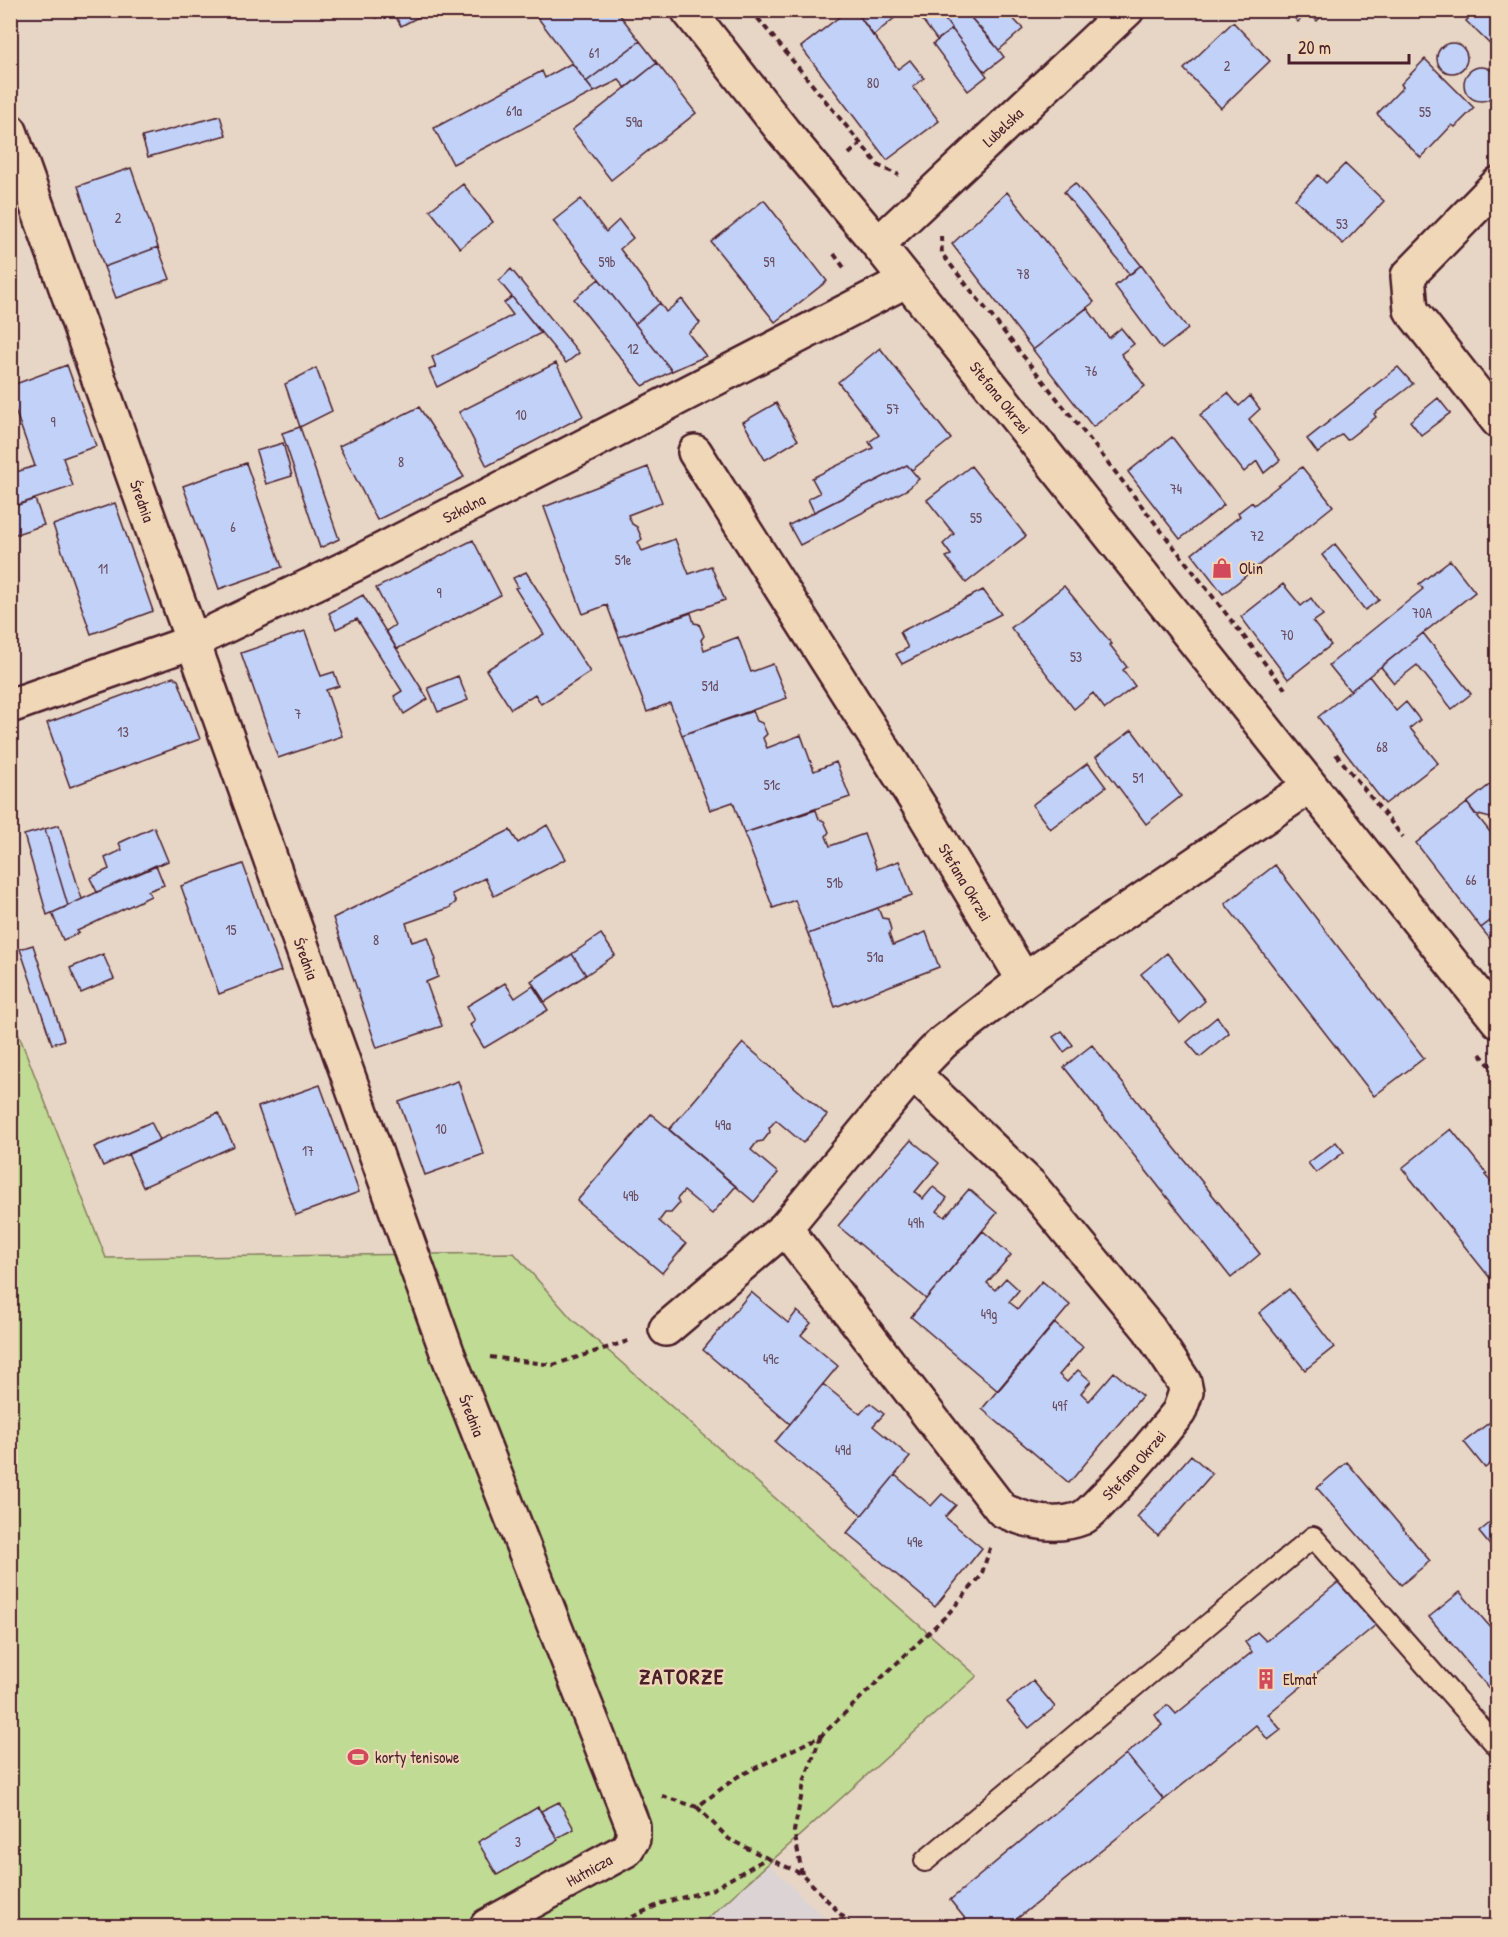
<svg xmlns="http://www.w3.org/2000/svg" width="1508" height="1937" viewBox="0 0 1508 1937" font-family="'Patrick Hand',sans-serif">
  <rect width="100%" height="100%" fill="#e7d6c5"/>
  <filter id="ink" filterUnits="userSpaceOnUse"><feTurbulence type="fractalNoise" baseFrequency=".0167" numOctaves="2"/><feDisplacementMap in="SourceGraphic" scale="12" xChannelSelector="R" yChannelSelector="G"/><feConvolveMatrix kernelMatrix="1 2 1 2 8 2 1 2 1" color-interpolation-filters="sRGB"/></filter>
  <g filter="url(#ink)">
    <path fill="#dcd4d4" d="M 769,1864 L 833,1926 L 699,1926 Z"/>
    <path fill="#c0db93" stroke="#857d5f" stroke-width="1.5" d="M 10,1012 L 106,1258 L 514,1253 L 571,1318 L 977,1676 L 699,1926 L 11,1926 Z"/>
    <path fill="#c2d1f8" stroke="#4a1f2b" stroke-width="1.5" d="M 371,10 L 387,10 L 376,18 Z
      M 399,10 L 432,10 L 401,26 L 394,14 Z
      M 532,10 L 616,10 L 640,41 L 586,82 Z
      M 848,10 L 855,10 L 898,69 L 910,60 L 924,78 L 913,87 L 939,121 L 887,160 L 801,47 Z
      M 855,10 L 904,10 L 873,36 Z
      M 915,10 L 938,10 L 952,29 L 937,40 Z
      M 941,10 L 964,10 L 992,41 L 1004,57 L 986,71 L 982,69 L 939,12 Z
      M 964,10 L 1005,10 L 1023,29 L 999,50 Z
      M 1287,10 L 1327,10 L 1317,21 L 1308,12 L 1298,22 Z
      M 1476,10 L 1498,10 L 1498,52 L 1466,21 Z
      M 1233,22 L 1270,61 L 1221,108 L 1184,69 Z
      M 952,29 L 987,76 L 968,91 L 933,44 Z
      M 640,41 L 657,63 L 626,88 L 619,80 L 594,92 L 586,82 Z
      M1437 58a15 15 0 1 1 30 0a15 15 0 1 1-30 0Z
      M 1425,59 L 1474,108 L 1455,127 L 1452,125 L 1421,158 L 1377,114 L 1403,87 L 1401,84 Z
      M 572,63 L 594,92 L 453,164 L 434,128 L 542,71 L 545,78 Z
      M 657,63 L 696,113 L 611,180 L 572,130 Z
      M1464 84a17 17 0 1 1 34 0a17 17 0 1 1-34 0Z
      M 220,116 L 226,135 L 148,157 L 142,137 Z
      M 1345,164 L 1384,201 L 1343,244 L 1295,199 L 1318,175 L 1326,183 Z
      M 131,168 L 158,247 L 104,267 L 78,186 Z
      M 1075,183 L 1141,265 L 1130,275 L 1064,192 Z
      M 463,184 L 493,222 L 460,248 L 430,210 Z
      M 1007,192 L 1094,302 L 1033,350 L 952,244 Z
      M 581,199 L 606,232 L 619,220 L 633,238 L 620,249 L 660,303 L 635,324 L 553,221 Z
      M 764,200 L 827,281 L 775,322 L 711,242 Z
      M 158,247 L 170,279 L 116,298 L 104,267 Z
      M 1141,265 L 1188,329 L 1162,349 L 1115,286 Z
      M 511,269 L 579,353 L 566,363 L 499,281 Z
      M 599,279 L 635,324 L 672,371 L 643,386 L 574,299 Z
      M 512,297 L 541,333 L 437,387 L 429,370 L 436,367 L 432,357 L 513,315 L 504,303 Z
      M 682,299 L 700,323 L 688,333 L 706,356 L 672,371 L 635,324 L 660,303 L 666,312 Z
      M 1087,308 L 1109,338 L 1121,328 L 1134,344 L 1121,354 L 1145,386 L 1093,427 L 1033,350 Z
      M 880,348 L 951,439 L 912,470 L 907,465 L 814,512 L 808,499 L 820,493 L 812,478 L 873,448 L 869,442 L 879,435 L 838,382 Z
      M 556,363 L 583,416 L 487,466 L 459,412 Z
      M 67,365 L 96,446 L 63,458 L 73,486 L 11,507 L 10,494 L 17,491 L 10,474 L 35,466 L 10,396 L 10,386 Z
      M 1398,367 L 1413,384 L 1374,414 L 1376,417 L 1347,440 L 1342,434 L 1318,453 L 1316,451 L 1307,439 Z
      M 316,368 L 332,411 L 300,427 L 285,384 Z
      M 1228,393 L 1239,406 L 1250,396 L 1260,409 L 1249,419 L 1280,460 L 1264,473 L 1257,461 L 1244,472 L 1200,415 Z
      M 1438,398 L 1450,413 L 1421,435 L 1410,421 Z
      M 776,403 L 798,440 L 765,460 L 743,422 Z
      M 419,407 L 464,477 L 377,520 L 339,446 Z
      M 300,427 L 339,539 L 320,548 L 282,433 Z
      M 1172,437 L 1224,505 L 1180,539 L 1128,472 Z
      M 283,443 L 292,476 L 266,484 L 256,451 Z
      M 246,463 L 282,567 L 219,589 L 183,486 Z
      M 907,465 L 919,479 L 908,489 L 800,545 L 789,525 Z
      M 971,466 L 1026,536 L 966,583 L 946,557 L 951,555 L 943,544 L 954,534 L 927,500 Z
      M 648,467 L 662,502 L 628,515 L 632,524 L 637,527 L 642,539 L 638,542 L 642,551 L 675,539 L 689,574 L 711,566 L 725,600 L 619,637 L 607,605 L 583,614 L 544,507 Z
      M 1302,467 L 1333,506 L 1223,594 L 1192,554 L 1240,516 L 1238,513 L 1252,502 L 1254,505 Z
      M 35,499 L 44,525 L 10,536 L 10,508 Z
      M 115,503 L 153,611 L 91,634 L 53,525 Z
      M 473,540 L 501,595 L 397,649 L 386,631 L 395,625 L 376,588 Z
      M 1335,544 L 1379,600 L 1365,610 L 1322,555 Z
      M 1450,560 L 1475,592 L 1350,691 L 1329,665 L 1423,589 L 1419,584 Z
      M 526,572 L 590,672 L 541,704 L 535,694 L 511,709 L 486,670 L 544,634 L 515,588 L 518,587 L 513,578 Z
      M 1283,584 L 1301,606 L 1311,598 L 1323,615 L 1313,622 L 1331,645 L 1288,679 L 1241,617 Z
      M 1064,586 L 1112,644 L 1110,645 L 1127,667 L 1123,670 L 1135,686 L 1105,709 L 1093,693 L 1074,709 L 1011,628 Z
      M 983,590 L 1001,614 L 902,664 L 896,654 L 908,648 L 900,632 Z
      M 363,595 L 428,699 L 404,714 L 394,696 L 402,691 L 357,619 L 336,629 L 329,613 Z
      M 691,613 L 694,623 L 699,624 L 704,636 L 701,640 L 704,650 L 738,637 L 751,672 L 773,664 L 787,698 L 682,735 L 670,703 L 647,712 L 619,637 Z
      M 305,631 L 321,676 L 334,672 L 339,686 L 326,690 L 342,736 L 278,758 L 241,653 Z
      M 1423,633 L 1471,694 L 1452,709 L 1417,665 L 1394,683 L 1381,667 Z
      M 458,676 L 468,700 L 438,712 L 428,688 Z
      M 1369,676 L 1396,711 L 1406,702 L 1420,720 L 1410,728 L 1438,763 L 1385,804 L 1318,717 Z
      M 173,677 L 178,680 L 200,739 L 70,787 L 47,723 Z
      M 753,711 L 757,721 L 762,723 L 767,734 L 763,738 L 767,748 L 801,735 L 814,771 L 836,762 L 850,797 L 744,833 L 733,802 L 710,810 L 682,735 Z
      M 1132,730 L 1181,796 L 1146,824 L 1096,757 Z
      M 1088,763 L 1106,787 L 1050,829 L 1032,805 Z
      M 1498,778 L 1498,812 L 1490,818 L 1475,814 L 1467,803 Z
      M 1467,803 L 1494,837 L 1498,834 L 1498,915 L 1481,928 L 1416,843 Z
      M 816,810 L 819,819 L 824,821 L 829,832 L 826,836 L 830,846 L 864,834 L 877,869 L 899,861 L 912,895 L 808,934 L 795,900 L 773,908 L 744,833 Z
      M 59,825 L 82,899 L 68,906 L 45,829 Z
      M 547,825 L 566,859 L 494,896 L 485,878 L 452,894 L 456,902 L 449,908 L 406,923 L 412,942 L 428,937 L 436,960 L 434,961 L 438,977 L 426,982 L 442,1026 L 377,1048 L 333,918 L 510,830 L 518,843 Z
      M 154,827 L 168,861 L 97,892 L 90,878 L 109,869 L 105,858 L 122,850 L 119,843 Z
      M 45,829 L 68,906 L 47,915 L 24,835 Z
      M 243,864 L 281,971 L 219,994 L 181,886 Z
      M 156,865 L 164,885 L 148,891 L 151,896 L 77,931 L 79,933 L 63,940 L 52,913 Z
      M 1275,865 L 1424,1058 L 1374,1096 L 1225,904 Z
      M 878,908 L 882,918 L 888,919 L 891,930 L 889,934 L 893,945 L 926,932 L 939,967 L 835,1007 L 808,934 Z
      M 1498,915 L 1498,949 L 1481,928 Z
      M 601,934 L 615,955 L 586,975 L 572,954 Z
      M 33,945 L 64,1040 L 52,1044 L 20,949 Z
      M 1167,953 L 1205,1001 L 1180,1023 L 1141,974 Z
      M 103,954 L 114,979 L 81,993 L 70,968 Z
      M 572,954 L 586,975 L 545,1002 L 531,981 Z
      M 505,983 L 515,998 L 533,986 L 548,1010 L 484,1048 L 470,1025 L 475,1021 L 467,1006 Z
      M 1217,1017 L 1229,1033 L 1200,1057 L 1187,1042 Z
      M 1062,1031 L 1073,1045 L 1064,1052 L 1053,1037 Z
      M 743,1043 L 827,1115 L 803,1143 L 776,1120 L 769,1128 L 770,1132 L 763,1141 L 757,1142 L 751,1150 L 778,1173 L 754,1202 L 669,1130 Z
      M 1092,1045 L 1260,1254 L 1231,1278 L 1064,1067 Z
      M 458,1081 L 484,1154 L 425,1175 L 399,1102 Z
      M 320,1085 L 359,1192 L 296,1215 L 258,1107 Z
      M 218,1113 L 234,1146 L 143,1187 L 128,1154 Z
      M 651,1114 L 736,1186 L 712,1214 L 684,1191 L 677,1199 L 679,1204 L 671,1213 L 665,1213 L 659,1221 L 686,1244 L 662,1273 L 577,1201 Z
      M 151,1122 L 160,1140 L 103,1166 L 94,1147 Z
      M 1451,1129 L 1487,1174 L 1485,1175 L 1498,1190 L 1498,1288 L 1402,1168 Z
      M 911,1140 L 939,1163 L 915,1192 L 923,1199 L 933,1187 L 947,1198 L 937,1211 L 945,1217 L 969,1189 L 997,1213 L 926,1299 L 838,1226 Z
      M 1336,1142 L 1344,1152 L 1316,1173 L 1308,1163 Z
      M 983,1231 L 1011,1255 L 987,1283 L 995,1290 L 1006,1278 L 1019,1290 L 1009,1302 L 1018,1309 L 1042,1281 L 1070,1305 L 998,1391 L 911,1317 Z
      M 1289,1289 L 1334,1347 L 1305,1370 L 1259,1313 Z
      M 751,1292 L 788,1323 L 797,1311 L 811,1323 L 801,1335 L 838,1366 L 790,1424 L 703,1350 Z
      M 1054,1323 L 1083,1347 L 1059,1375 L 1067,1382 L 1078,1370 L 1091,1381 L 1081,1393 L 1089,1401 L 1114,1372 L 1142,1396 L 1069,1483 L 982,1409 Z
      M 823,1384 L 860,1414 L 870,1403 L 884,1414 L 873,1426 L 910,1457 L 862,1515 L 775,1442 Z
      M 1498,1416 L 1498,1458 L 1485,1468 L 1464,1442 Z
      M 1191,1455 L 1212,1474 L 1158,1536 L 1137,1517 Z
      M 1347,1462 L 1430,1561 L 1401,1585 L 1317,1488 Z
      M 895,1475 L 931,1506 L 942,1494 L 956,1505 L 945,1517 L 982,1548 L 935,1607 L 847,1533 Z
      M 1498,1516 L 1498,1555 L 1479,1532 Z
      M 1341,1580 L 1377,1624 L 1268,1714 L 1281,1730 L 1268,1740 L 1256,1725 L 1164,1800 L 1126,1754 L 1162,1725 L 1155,1715 L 1168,1705 L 1176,1714 L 1252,1652 L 1245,1642 L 1257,1632 L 1266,1641 Z
      M 1460,1592 L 1498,1636 L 1498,1699 L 1429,1617 Z
      M 1033,1681 L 1055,1707 L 1029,1728 L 1007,1702 Z
      M 1126,1754 L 1164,1800 L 1008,1926 L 971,1926 L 950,1900 Z
      M 559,1802 L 574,1829 L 557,1838 L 541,1811 Z
      M 538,1807 L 558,1840 L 497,1875 L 478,1842 Z"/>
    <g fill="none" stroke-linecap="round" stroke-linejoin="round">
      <g stroke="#4a1f2b" stroke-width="24">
        <path id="lane" d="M 925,1861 L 1313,1537 L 1498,1747"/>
      </g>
      <g stroke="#4a1f2b" stroke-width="38">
        <g id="street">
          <path id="s1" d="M 10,131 L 447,1352 L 633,1826 L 633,1839 L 626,1850 L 487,1926"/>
          <path d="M 1498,184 L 1408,276 L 1411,310 L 1498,421"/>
          <path id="s2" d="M 878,244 L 1127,10"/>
          <path id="s3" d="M 695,452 L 925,815 L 1024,980"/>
          <path id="s4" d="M 10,706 L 192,642 L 357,563 L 907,280"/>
          <path id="s5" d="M 785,1228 L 1002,1510 C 1026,1521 1055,1529 1082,1518 C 1090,1514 1097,1505 1103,1499 C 1131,1472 1154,1442 1179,1412 L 1186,1392 L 1184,1382 L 1149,1329 L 1031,1186 L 913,1073"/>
          <path d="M 666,1329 L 785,1228 L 913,1073 L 942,1043 L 1024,980 L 1310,786"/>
        </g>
      </g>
      <g stroke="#4a1f2b" stroke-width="38">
        <g id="secondary">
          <path id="s6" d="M 688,10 L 783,131 L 878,244 L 1498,1021"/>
        </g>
      </g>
      <path stroke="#4a1f2b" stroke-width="4" stroke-dasharray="6 4.5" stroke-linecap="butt" d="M 644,10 L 651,19
        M 751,10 L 879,166 L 899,175
        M 849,154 L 860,144
        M 941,236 L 942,254 L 1098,450 L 1285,689
        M 834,254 L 845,269
        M 1336,754 L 1403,837
        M 1480,1054 L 1498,1075
        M 490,1357 L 553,1365 L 631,1340
        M 662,1796 L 697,1807 L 737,1777 L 821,1736 L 947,1615 L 981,1576 L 991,1545
        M 697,1807 L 729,1839 L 767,1858
        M 802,1874 L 794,1831 L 805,1779 L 821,1736
        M 613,1926 L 662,1903 L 711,1890 L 767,1858 L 802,1874 L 852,1926"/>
      <use href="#lane" stroke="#f0d7b8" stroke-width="20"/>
      <use href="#street" stroke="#f0d7b8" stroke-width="33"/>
      <use href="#secondary" stroke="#f0d7b8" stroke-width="33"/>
    </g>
  </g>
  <defs>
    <g id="shop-bare" transform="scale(1.62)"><path d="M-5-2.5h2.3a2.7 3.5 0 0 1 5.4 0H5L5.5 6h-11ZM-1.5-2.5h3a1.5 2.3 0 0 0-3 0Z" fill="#d1495b" stroke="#f0d7b8" stroke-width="2.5" paint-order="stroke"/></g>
    <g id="building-bare" transform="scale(1.62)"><path d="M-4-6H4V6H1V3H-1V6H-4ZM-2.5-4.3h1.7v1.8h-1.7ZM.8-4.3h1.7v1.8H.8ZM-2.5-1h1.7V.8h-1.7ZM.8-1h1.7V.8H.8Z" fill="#d1495b" stroke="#f0d7b8" stroke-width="2.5" paint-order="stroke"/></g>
    <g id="stadium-bare" transform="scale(1.62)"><path d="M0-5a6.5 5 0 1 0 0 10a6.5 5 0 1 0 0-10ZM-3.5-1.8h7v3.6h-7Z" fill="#d1495b" stroke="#f0d7b8" stroke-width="2.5" paint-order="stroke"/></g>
  </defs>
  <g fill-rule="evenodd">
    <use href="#shop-bare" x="1222" y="568"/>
    <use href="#building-bare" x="1266" y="1679"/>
    <use href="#stadium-bare" x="358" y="1757"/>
  </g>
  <g text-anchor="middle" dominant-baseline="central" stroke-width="4.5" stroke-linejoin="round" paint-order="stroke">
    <g font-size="14" fill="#684c5e">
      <text x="594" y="52">61</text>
      <text x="1227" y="65">2</text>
      <text x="873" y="82">80</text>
      <text x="514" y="110">61a</text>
      <text x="1425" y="111">55</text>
      <text x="634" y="121">59a</text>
      <text x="118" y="217">2</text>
      <text x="1342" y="223">53</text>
      <text x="607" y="261">59b</text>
      <text x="769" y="261">59</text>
      <text x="1023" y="273">78</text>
      <text x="633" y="348">12</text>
      <text x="1091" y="370">76</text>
      <text x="893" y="408">57</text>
      <text x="521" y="414">10</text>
      <text x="53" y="421">9</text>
      <text x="401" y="461">8</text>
      <text x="1176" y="488">74</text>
      <text x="976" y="517">55</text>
      <text x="233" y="526">6</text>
      <text x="1257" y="535">72</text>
      <text x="623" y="559">51e</text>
      <text x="103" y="568">11</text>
      <text x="439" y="592">9</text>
      <text x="1422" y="612">70A</text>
      <text x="1287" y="634">70</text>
      <text x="1076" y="656">53</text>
      <text x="710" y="685">51d</text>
      <text x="298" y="713">7</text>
      <text x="123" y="731">13</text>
      <text x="1382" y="746">68</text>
      <text x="1138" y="777">51</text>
      <text x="772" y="784">51c</text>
      <text x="1471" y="879">66</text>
      <text x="835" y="882">51b</text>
      <text x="231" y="929">15</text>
      <text x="376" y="939">8</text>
      <text x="875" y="956">51a</text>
      <text x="723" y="1124">49a</text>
      <text x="441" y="1128">10</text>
      <text x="308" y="1150">17</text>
      <text x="631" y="1195">49b</text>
      <text x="916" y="1222">49h</text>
      <text x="989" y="1313">49g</text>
      <text x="771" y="1358">49c</text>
      <text x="1060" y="1405">49f</text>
      <text x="843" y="1449">49d</text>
      <text x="915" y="1541">49e</text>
      <text x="518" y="1841">3</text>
    </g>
    <g font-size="16" fill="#4a1f2b" stroke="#f0d7b8">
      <text stroke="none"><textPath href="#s2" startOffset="171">Lubelska</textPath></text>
      <text stroke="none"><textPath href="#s6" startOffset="498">Stefana Okrzei</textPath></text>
      <text stroke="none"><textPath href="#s1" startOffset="393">Średnia</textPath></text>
      <text stroke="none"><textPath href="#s4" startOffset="496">Szkolna</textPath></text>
      <text stroke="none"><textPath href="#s3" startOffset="508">Stefana Okrzei</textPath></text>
      <text stroke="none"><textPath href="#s1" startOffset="879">Średnia</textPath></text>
      <text stroke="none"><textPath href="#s1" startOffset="1365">Średnia</textPath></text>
      <text stroke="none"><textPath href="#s5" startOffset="513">Stefana Okrzei</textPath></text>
      <text transform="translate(589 1870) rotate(-29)">Hutnicza</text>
    </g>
    <g font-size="16" fill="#4a1f2b" stroke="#f0d7b8" text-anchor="start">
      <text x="1239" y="568">Olin</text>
      <text x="1283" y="1679">Elmat</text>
      <text x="375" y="1757">korty tenisowe</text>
    </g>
    <g font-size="22" font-weight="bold" letter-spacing="1.5" fill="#4a1f2b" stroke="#f0d7b8">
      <text x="682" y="1676">ZATORZE</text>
    </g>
  </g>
  <rect width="1508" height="1937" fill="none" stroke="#f0d7b8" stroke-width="36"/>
  <rect x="18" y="18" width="1472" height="1901" fill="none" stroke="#4a1f2b" stroke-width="2" filter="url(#ink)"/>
  <path d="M1289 54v9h120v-9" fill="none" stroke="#4a1f2b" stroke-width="3"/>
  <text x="1298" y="54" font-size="18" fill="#4a1f2b" stroke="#f0d7b8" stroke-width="4.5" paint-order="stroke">20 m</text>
</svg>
